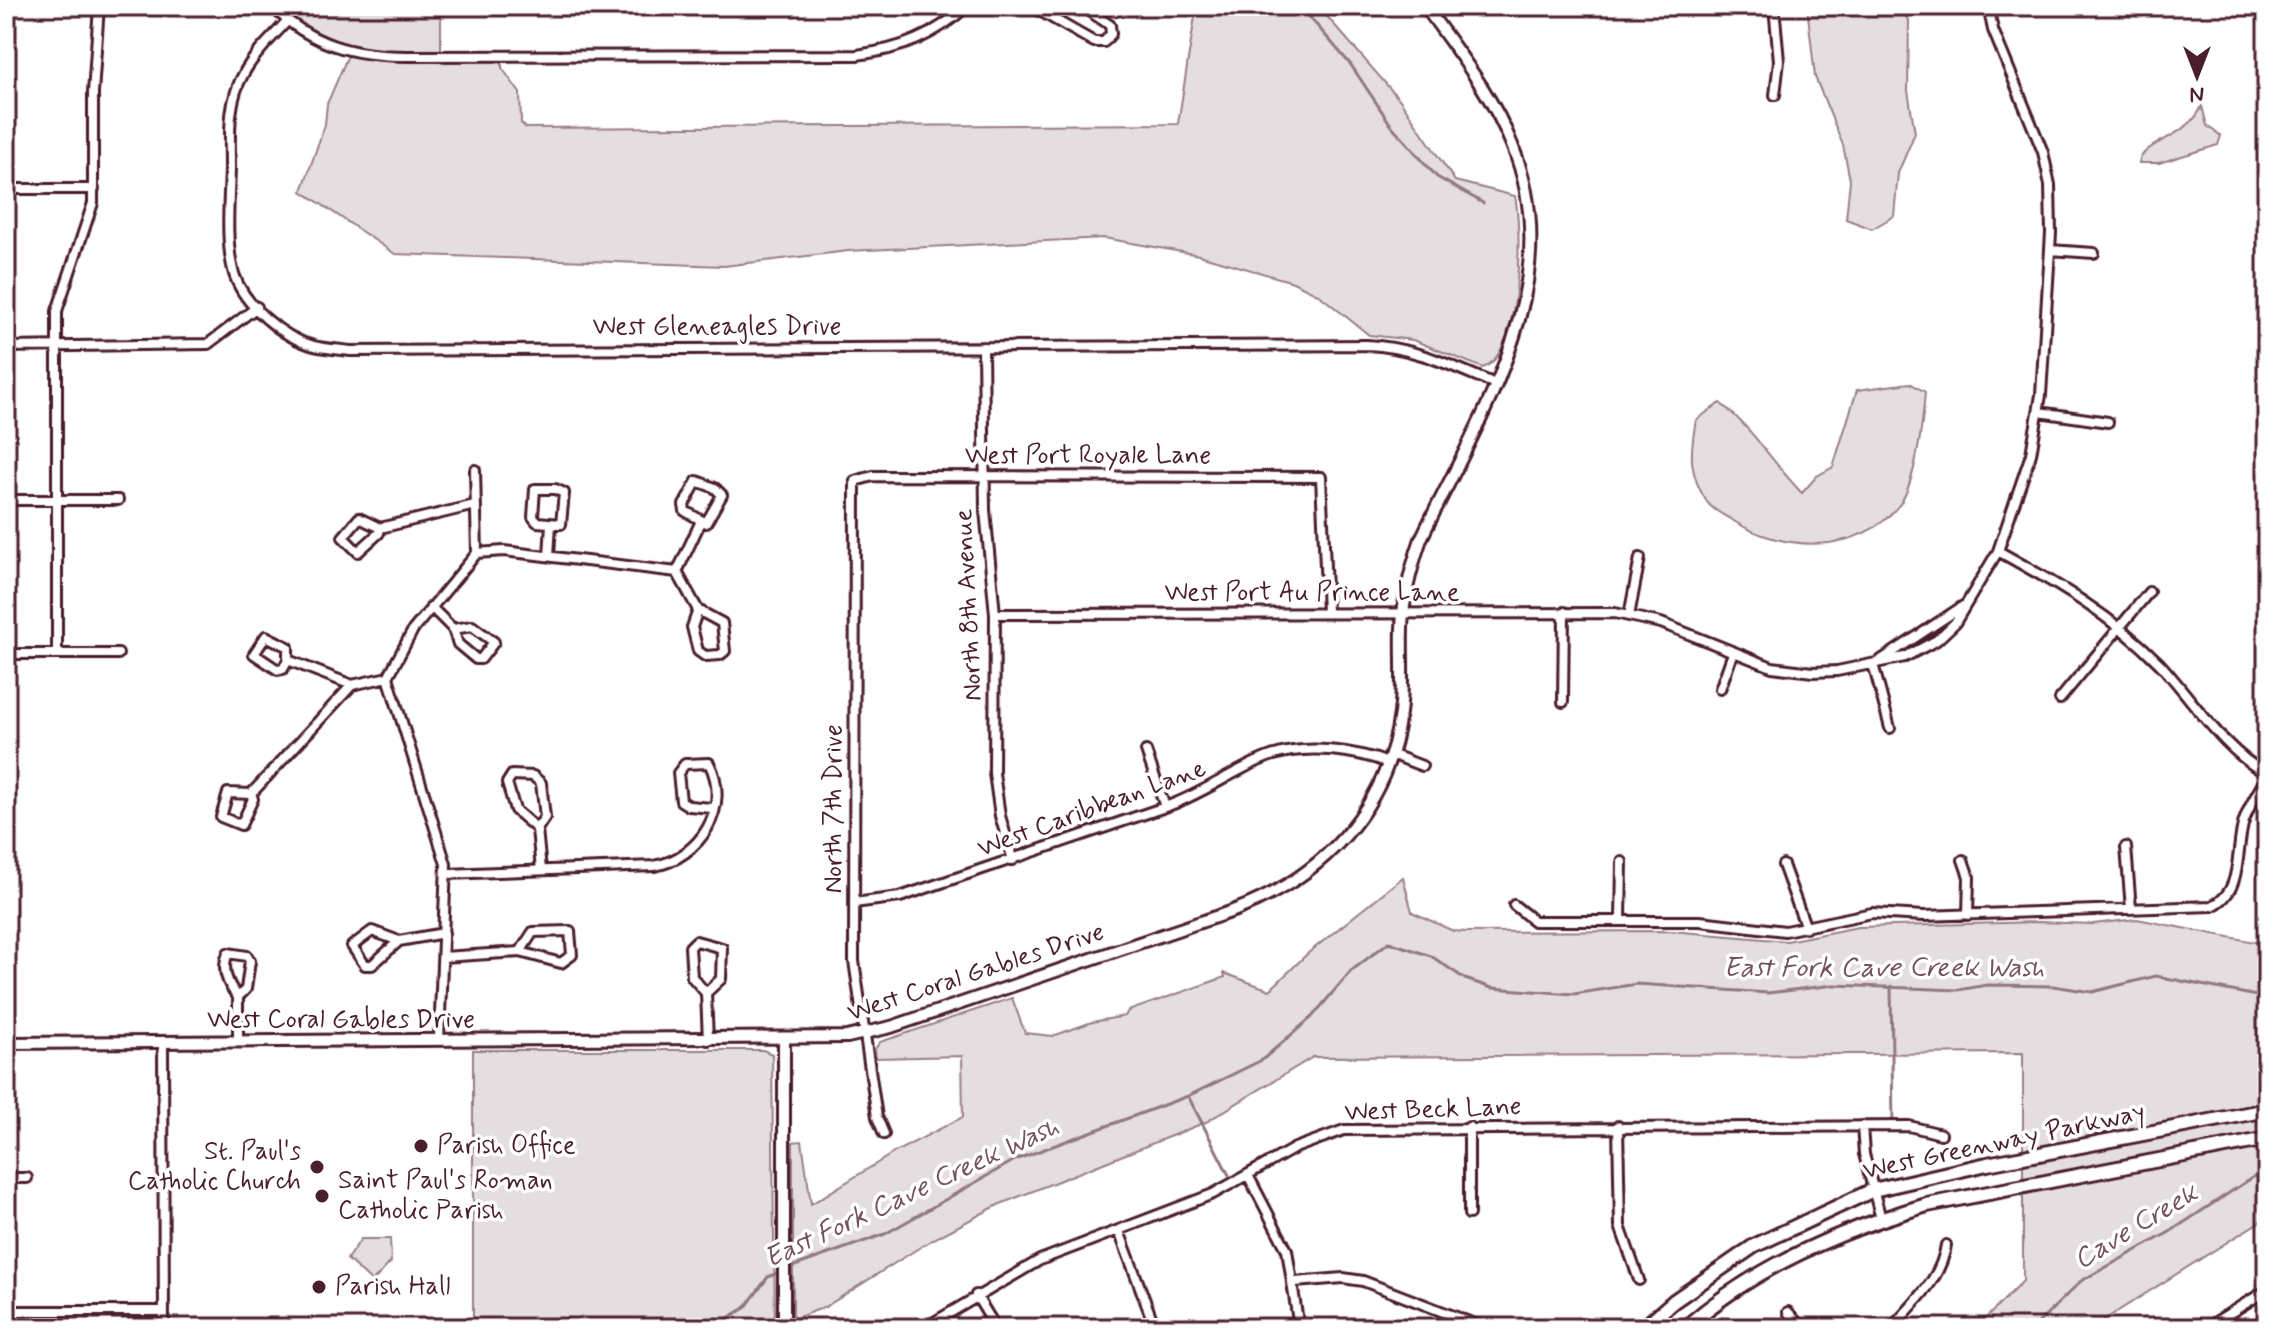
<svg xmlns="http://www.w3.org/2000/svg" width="2273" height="1334" viewBox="0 0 2273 1334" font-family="Mynerve,sans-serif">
  <rect width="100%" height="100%" fill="#fff"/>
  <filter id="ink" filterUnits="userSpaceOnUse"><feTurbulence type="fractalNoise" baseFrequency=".0125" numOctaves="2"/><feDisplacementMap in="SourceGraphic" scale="16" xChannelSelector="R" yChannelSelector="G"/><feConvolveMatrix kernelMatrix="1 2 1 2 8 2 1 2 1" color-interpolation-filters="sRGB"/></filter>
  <g filter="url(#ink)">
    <path fill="#e5dee0" stroke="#987e86" stroke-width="2" d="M 307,6 L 441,6 L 441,56 L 502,56 L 502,68 L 520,93 L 521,123 L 526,128 L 1178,124 L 1195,16 L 1188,6 L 1318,6 L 1400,100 L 1455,181 L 1515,196 C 1522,231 1522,353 1483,368 L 1413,340 L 1369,335 L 1318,294 L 1293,282 L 1199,255 L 1104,238 L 848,251 L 724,266 L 395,254 L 302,191 L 325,124 L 327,104 L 349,53 L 287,21 Z
      M 1807,6 L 1896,6 L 1909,20 L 1908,91 L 1915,133 L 1898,173 L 1894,216 L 1872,229 L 1846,219 L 1850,180 L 1843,145 L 1815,77 Z
      M 2202,106 L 2207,126 L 2221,136 L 2218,145 L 2159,163 L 2139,163 C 2143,140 2188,139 2202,106 Z
      M 1910,383 L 1925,392 C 1923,419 1916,484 1899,505 C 1860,556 1781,552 1732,520 C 1724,515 1712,510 1707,502 C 1688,473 1690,452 1696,420 L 1720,403 C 1753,428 1773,464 1802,493 L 1817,476 L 1833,467 L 1857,390 Z
      M 1403,877 L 1412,912 L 1453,931 L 1466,932 L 1671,931 L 1787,941 L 1858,927 L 2039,922 L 2093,924 L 2137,919 L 2265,944 L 2267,1217 L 2091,1328 L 1976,1328 L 2023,1281 L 2023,1053 L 1313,1057 L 1206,1122 L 998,1205 L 930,1241 L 825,1307 L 793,1319 L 793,1142 L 802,1141 L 811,1204 L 895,1152 L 963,1117 L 962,1056 L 876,1058 L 875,1049 L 880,1042 L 1012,998 L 1025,1033 L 1053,1036 L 1092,1022 L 1125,1016 L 1128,1011 L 1225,977 L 1224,973 L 1270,990 L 1307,954 Z
      M 473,1050 L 763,1050 L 772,1054 L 775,1328 L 473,1328 Z
      M 361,1239 L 390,1239 L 391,1262 L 372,1282 L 347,1259 Z"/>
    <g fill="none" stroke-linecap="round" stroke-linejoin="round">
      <path stroke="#91787e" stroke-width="3" d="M 1300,6 L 1351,65 L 1391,125 L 1437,177 L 1483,203
        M 1891,986 L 1893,1126
        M 1188,1096 L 1232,1181
        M 789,1268 L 885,1234 L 1015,1160 L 1188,1096 L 1262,1060 L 1312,1017 L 1351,971 L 1389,942 L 1431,956 L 1465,979 L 1492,988 L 1574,994 L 1637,984 L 1768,993 L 1834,985 L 1958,990 L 1987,985 L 2053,986 L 2092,992 L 2156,976 L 2267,998
        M 711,1328 L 745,1308 L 768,1277 L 782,1271
        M 2033,1328 L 2081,1281 L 2168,1233 L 2267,1168"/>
      <g stroke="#4a1f2b" stroke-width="14">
        <path id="minor" d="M 272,6 C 310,45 354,56 407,56 L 857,55 C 902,49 934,36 967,6
          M 1031,6 L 1094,42 L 1104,42 L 1111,34 L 1110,25 L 1081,6
          M 1774,6 L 1779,61 L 1775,95
          M 287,21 C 273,37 254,54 244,73 C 227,102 230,137 230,169 C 229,201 225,243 234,274 C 244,305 283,338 314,346 C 326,349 338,349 350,351 L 1367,345 C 1414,347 1452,366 1495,384
          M 6,189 L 94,189
          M 2050,250 L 2094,253
          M 6,347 L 208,344 L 257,307
          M 983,347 L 985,510 L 995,614 L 994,773 L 1000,816 L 1013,860
          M 2039,412 L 2108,422
          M 697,481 L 715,488 L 722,495 L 706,523 L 685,511 L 684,505 Z
          M 535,489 L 555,489 L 564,493 L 561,524 L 537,522 L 533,517 Z
          M 6,500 L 118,500
          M 380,528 L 359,518 L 343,537 L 358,552 L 379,533 L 380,528 L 475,505
          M 1998,551 C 2056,583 2113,616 2160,664 C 2195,702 2222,749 2267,774
          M 477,553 L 504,551 L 677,572 L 698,610
          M 549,556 L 551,524
          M 677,572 L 701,521
          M 431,607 L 453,629
          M 698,610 L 722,623 L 725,651 L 720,655 L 705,656 L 698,651 L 692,627 Z
          M 995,614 L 1615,613 L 1661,623 L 1772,667 L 1813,672 L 1837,671 L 1905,657 L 1937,640 L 1955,623 L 1998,551 L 2031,454 L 2041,395 L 2051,233 L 2050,185 L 2043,152 L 1993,30 L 1988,6
          M 1629,616 L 1640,558
          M 472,626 L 494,642 L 481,659 L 476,659 L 458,644 L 453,629 Z
          M 266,636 L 288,647 L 288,660 L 283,669 L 278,670 L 254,654 Z
          M 6,654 L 118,654
          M 57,654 L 57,311 L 93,203 L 93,93 L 99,6
          M 288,660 L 352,685
          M 1881,660 L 1963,606
          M 1873,664 L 1890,728
          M 1720,689 L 1733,653
          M 2060,699 L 2149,592
          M 1563,702 L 1564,612
          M 1146,751 L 1165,807
          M 1391,754 L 1422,766
          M 512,775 L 533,776 L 541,783 L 545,817 L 537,829 L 515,810 L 507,783 Z
          M 251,794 L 228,793 L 221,817 L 241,825 L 253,799 L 251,794 L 352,685 L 388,677
          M 537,829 L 541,870
          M 2126,847 L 2131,909
          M 1963,860 L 1969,877 L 1968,915
          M 1783,865 L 1806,928
          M 446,874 L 654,866 C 700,858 732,807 709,763 L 685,764 L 678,773 L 681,801 L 689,806 L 712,808
          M 854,903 L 900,897 L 1165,807 C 1204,794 1236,768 1271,756 C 1306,744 1355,750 1388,763
          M 1514,905 L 1534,921 L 1700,921 L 1785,931 L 1872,913 L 1924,916 L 2212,906 C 2244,892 2235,849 2244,821 C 2249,805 2259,791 2267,776
          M 1621,921 L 1622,862
          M 372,931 L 399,941 L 372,965 L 365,965 L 352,946 Z
          M 399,941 L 444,933
          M 443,957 L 520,952 L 561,963 L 572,955 L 570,931 L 533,932 L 520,952
          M 706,993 L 721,979 L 722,948 L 696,941 L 690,947 L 692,977 L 706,993 L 708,1040
          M 238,997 L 246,989 L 250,961 L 247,956 L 228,953 C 221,969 227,984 238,997 L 238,1042
          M 439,1040 L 446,864 L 388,677 L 413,630 L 477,553 L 475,470
          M 163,1043 L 164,1328
          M 1618,1126 L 1620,1226 L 1639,1280
          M 1862,1126 L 1864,1154 L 1881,1219
          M 1469,1127 L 1469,1214
          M 884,1134 L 877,1117 L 854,961 L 855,481 L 873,476 L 1321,477 L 1327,612
          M 1249,1177 L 1287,1250 L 1299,1328
          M 6,1178 L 27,1178
          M 1119,1231 L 1153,1322
          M 1295,1282 L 1343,1278 L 1363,1281 L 1485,1328
          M 976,1295 L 996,1328
          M 6,1311 L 164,1311
          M 1788,1312 L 1802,1328
          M 924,1328 L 1040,1260 L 1213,1194 L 1295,1148 L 1344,1130 L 1909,1126 L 1941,1134
          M 1892,1328 C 1914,1302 1941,1280 1946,1245
          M 2206,1328 L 2267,1290"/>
      </g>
      <g stroke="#4a1f2b" stroke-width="16">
        <path id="tertiary" d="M 784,1040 L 784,1328
          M 6,1043 L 847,1037 L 891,1027 L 1233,911 C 1321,878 1388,810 1400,713 C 1404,685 1401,657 1402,628 C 1403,598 1411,568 1421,539 C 1479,417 1570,284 1512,145 C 1492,94 1456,50 1425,6"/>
      </g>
      <g stroke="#4a1f2b" stroke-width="18">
        <path id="secondary" d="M 1643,1328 L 1674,1301 L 1754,1246 L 1873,1190 L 1987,1164 L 2267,1110
          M 1685,1328 C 1752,1268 1841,1230 1927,1205 L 2267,1139"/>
      </g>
      <use href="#minor" stroke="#fff" stroke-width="8"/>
      <use href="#tertiary" stroke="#fff" stroke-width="10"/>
      <use href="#secondary" stroke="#fff" stroke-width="12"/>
    </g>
  </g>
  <g fill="#4a1f2b" stroke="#fff" stroke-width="3">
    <circle cx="421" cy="1146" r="8"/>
    <circle cx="317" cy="1167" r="8"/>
    <circle cx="322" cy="1196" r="8"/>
    <circle cx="319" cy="1287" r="8"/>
  </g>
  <g text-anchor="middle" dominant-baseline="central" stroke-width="7" stroke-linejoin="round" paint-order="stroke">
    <g font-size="26" fill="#4a1f2b" stroke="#fff">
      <text x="717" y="327">West Gleneagles Drive</text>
      <text x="1088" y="456">West Port Royale Lane</text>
      <text x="1312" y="593">West Port Au Prince Lane</text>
      <text transform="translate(969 605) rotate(-93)">North 8th Avenue</text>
      <text transform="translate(834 809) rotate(-90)">North 7th Drive</text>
      <text transform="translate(1092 809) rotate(-20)">West Caribbean Lane</text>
      <text transform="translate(976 973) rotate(-18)">West Coral Gables Drive</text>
      <text x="341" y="1020">West Coral Gables Drive</text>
      <text transform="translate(1433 1110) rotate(-2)">West Beck Lane</text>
      <text transform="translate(2004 1142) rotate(-12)">West Greenway Parkway</text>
    </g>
    <g font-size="26" fill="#4a1f2b" stroke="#fff" text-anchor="start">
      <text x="437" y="1146">Parish Office</text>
      <text x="301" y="1152" text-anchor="end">St. Paul's<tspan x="301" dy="30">Catholic Church</tspan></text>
      <text x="338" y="1181">Saint Paul's Roman<tspan x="338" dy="30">Catholic Parish</tspan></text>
      <text x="335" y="1287">Parish Hall</text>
    </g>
    <g font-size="28" font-style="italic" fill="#74535c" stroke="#fff">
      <text x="1884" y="968">East Fork Cave Creek Wash</text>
      <text transform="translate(912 1193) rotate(-25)">East Fork Cave Creek Wash</text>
      <text transform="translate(2136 1227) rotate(-31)">Cave Creek</text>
    </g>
  </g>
  <rect width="2273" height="1334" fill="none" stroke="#fff" stroke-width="32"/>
  <rect x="16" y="16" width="2241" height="1302" fill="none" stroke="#4a1f2b" stroke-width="3" filter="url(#ink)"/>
  <g transform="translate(2197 76) rotate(180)" stroke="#ffffff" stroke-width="6" paint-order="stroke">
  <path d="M0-6L14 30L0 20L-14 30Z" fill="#4a1f2b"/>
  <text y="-12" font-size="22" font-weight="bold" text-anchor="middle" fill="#4a1f2b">N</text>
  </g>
</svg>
